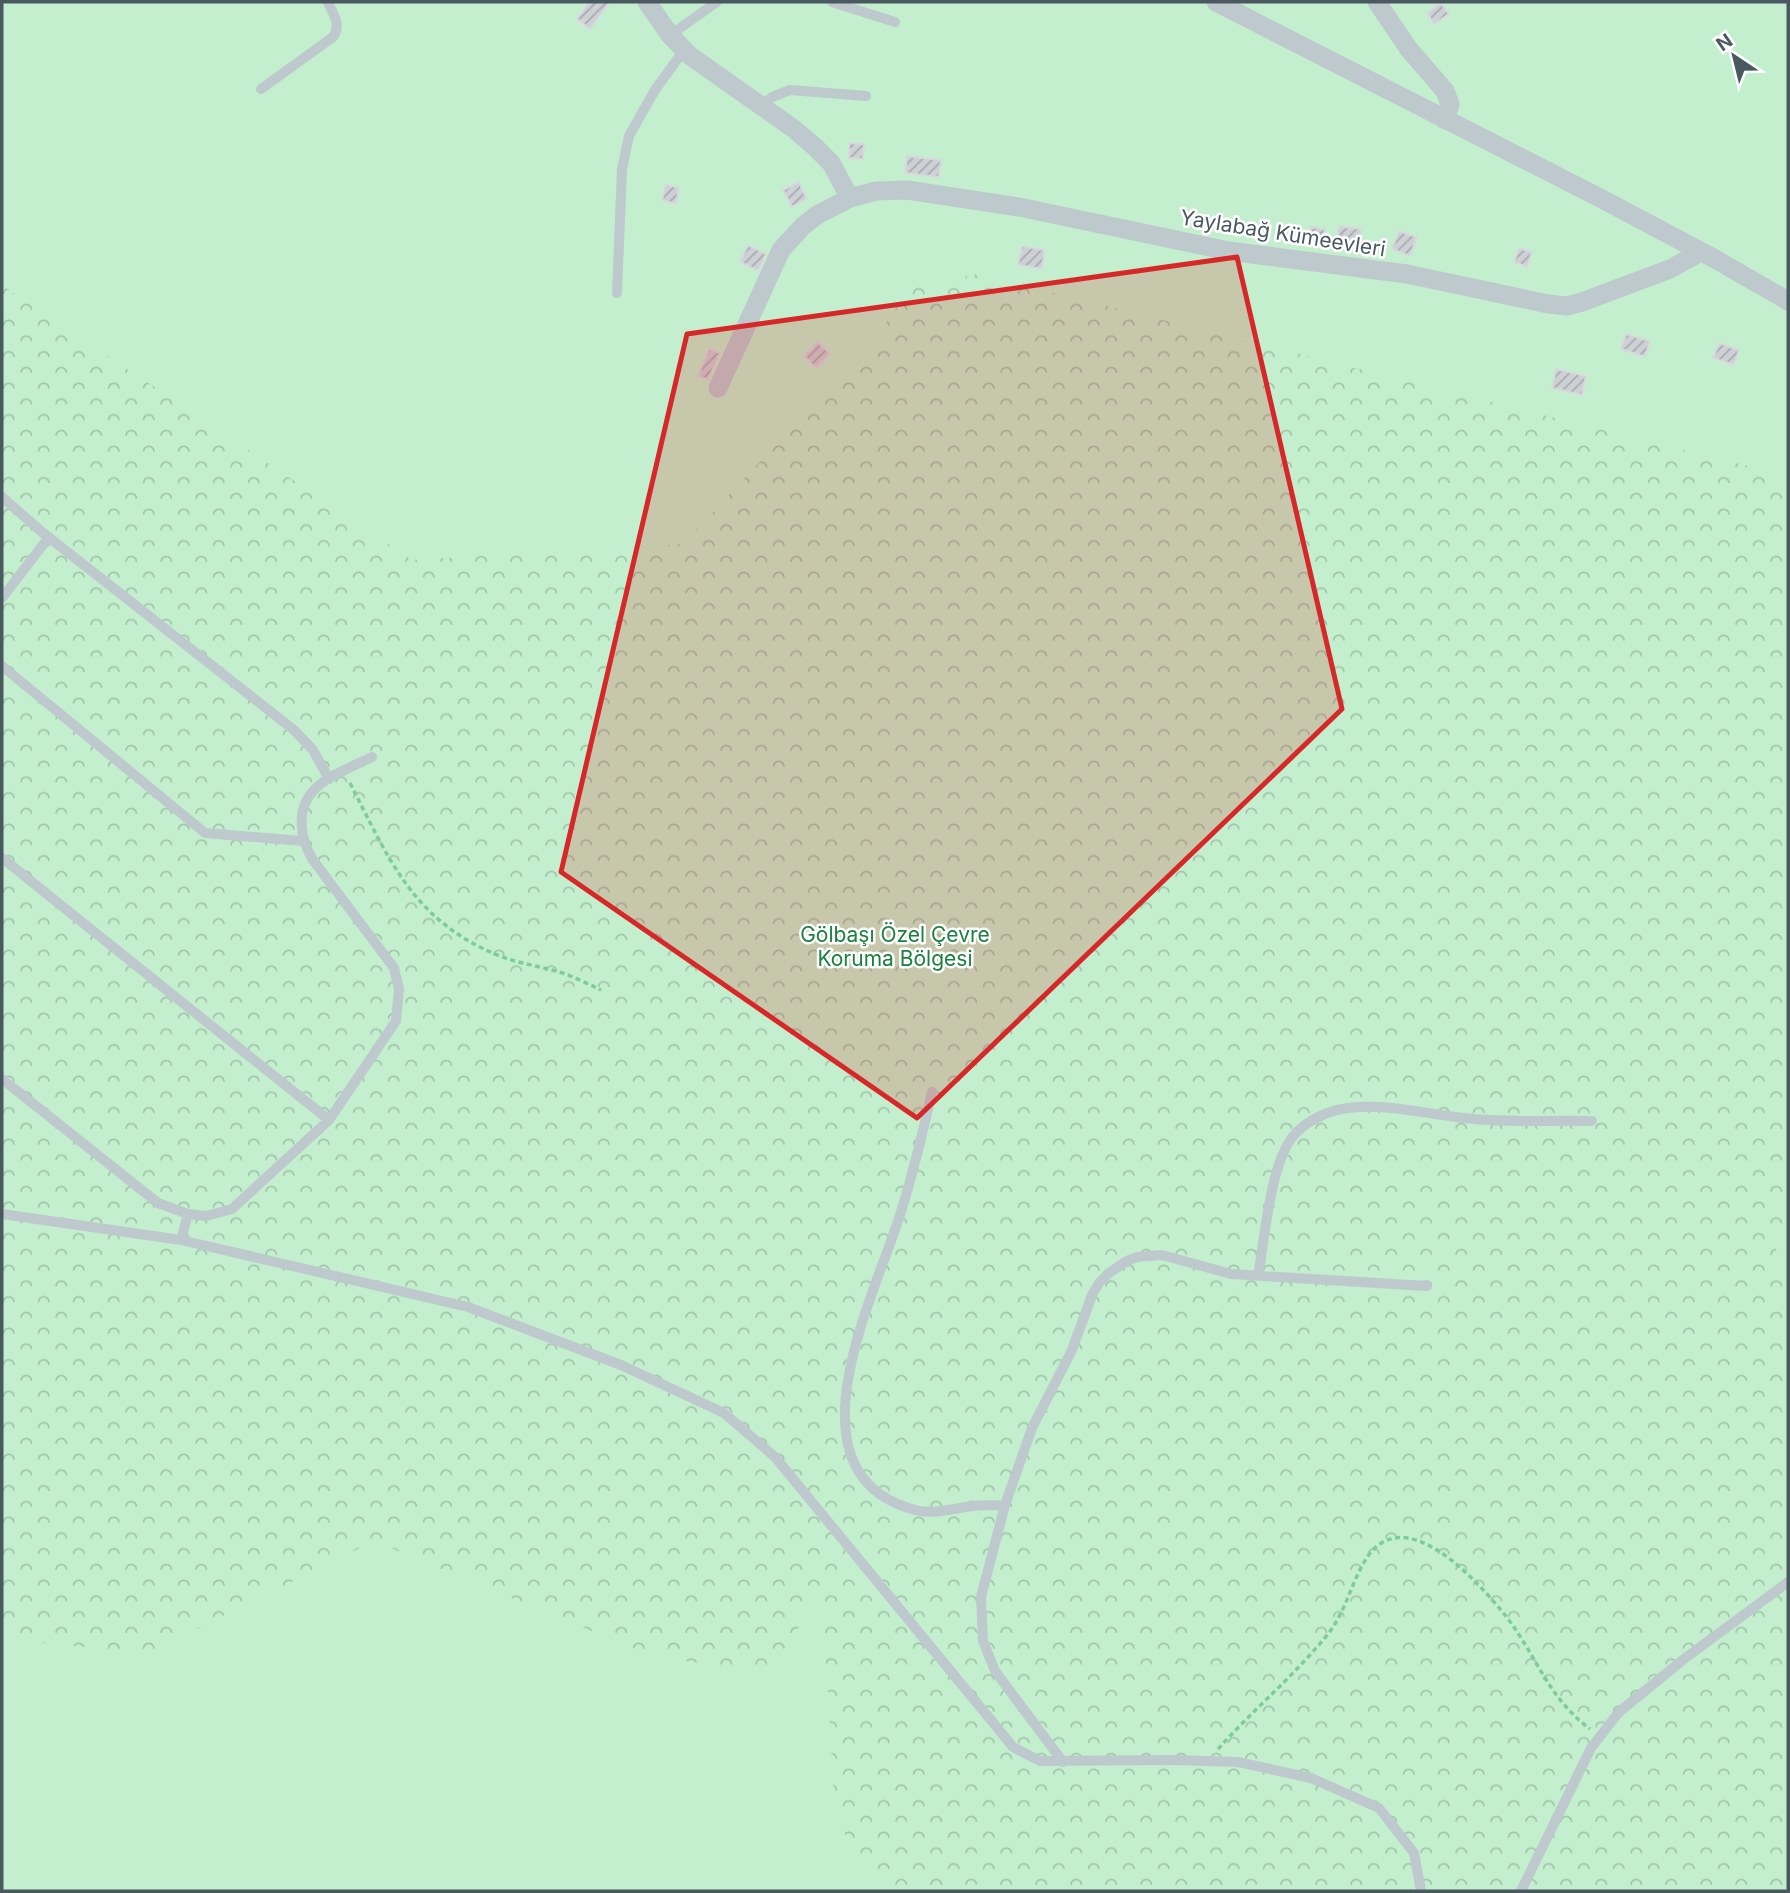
<svg xmlns="http://www.w3.org/2000/svg" width="1790" height="1893" viewBox="0 0 1790 1893" font-family="Inter,sans-serif">
  <defs>
    <pattern id="forest-crowns" width="20" height="18" patternUnits="userSpaceOnUse" patternTransform="scale(1.75)"><rect width="20" height="18" fill="#c4efce"/><path d="M2 6a3 3 0 1 1 6 0M12 15a3 3 0 1 1 6 0" fill="none" stroke="#a1c5ab"/></pattern>
    <pattern id="building-hatch" width="6" height="6" patternUnits="userSpaceOnUse" patternTransform="scale(1.75)"><rect width="6" height="6" fill="#cdd0d4"/><path d="M-1 1l2-2M0 6l6-6M5 7l2-2" fill="none" stroke="#a8acaf"/></pattern>
  </defs>
  <rect width="100%" height="100%" fill="#f4f2f3"/>
  <path fill="#c4efce" d="M 2,2 L 1788,2 L 1788,1891 L 2,1891 Z"/>
  <path fill="url(#forest-crowns)" d="M 978,274 L 1788,476 L 1788,1199 L 1775,1255 L 1788,1258 L 1788,1891 L 889,1891 L 855,1855 L 835,1813 L 822,1593 L 769,1672 L 654,1657 L 374,1541 L 148,1653 L 2,1639 L 2,285 L 412,560 L 683,544 L 879,334 L 909,288 Z"/>
  <path fill="url(#building-hatch)" stroke="#d7d9dd" stroke-width="2" d="M 589,2 L 610,2 L 590,29 L 577,19 Z
    M 1441,3 L 1449,14 L 1434,24 L 1427,13 Z
    M 849,143 L 864,144 L 863,159 L 849,158 Z
    M 907,156 L 941,160 L 939,177 L 905,173 Z
    M 799,182 L 807,199 L 792,207 L 783,190 Z
    M 666,184 L 679,188 L 676,204 L 662,200 Z
    M 1339,226 L 1361,229 L 1359,246 L 1336,244 Z
    M 1311,227 L 1325,229 L 1322,244 L 1308,242 Z
    M 1399,231 L 1417,237 L 1410,256 L 1392,249 Z
    M 748,245 L 766,254 L 758,271 L 740,262 Z
    M 1022,246 L 1045,250 L 1042,269 L 1018,265 Z
    M 1519,248 L 1532,252 L 1527,267 L 1514,262 Z
    M 1626,334 L 1650,341 L 1645,357 L 1621,349 Z
    M 818,342 L 830,354 L 816,368 L 804,356 Z
    M 1719,343 L 1739,350 L 1734,365 L 1713,358 Z
    M 709,349 L 720,353 L 708,380 L 698,376 Z
    M 1556,369 L 1586,376 L 1582,395 L 1552,388 Z"/>
  <g fill="none" stroke-linecap="round" stroke-linejoin="round">
    <path stroke="#7ccd99" stroke-width="3.5" stroke-dasharray="5 3.5" stroke-linecap="butt" d="M 350,783 C 388,857 412,919 495,954 C 513,962 533,965 552,970 C 569,974 586,983 601,990
      M 1218,1749 C 1253,1710 1295,1675 1328,1634 C 1346,1611 1351,1583 1366,1559 C 1405,1498 1479,1583 1505,1615 C 1536,1654 1547,1697 1590,1729"/>
    <path stroke="#bec9ce" stroke-width="10" d="M 832,2 L 895,22
      M 670,35 L 717,2
      M 261,89 L 333,37 C 342,25 333,14 328,2
      M 761,106 L 772,97 L 790,90 L 866,96
      M 617,293 L 622,169 L 629,136 L 655,90 L 684,50
      M 2,497 L 42,532 L 294,730 L 313,750 L 329,779
      M 2,598 L 49,537
      M 2,666 L 205,833 L 303,841
      M 2,858 L 329,1120
      M 2,1079 L 158,1203 L 188,1214 L 206,1216 L 232,1209 L 329,1120 L 396,1021 L 399,989 L 394,968 L 313,860 C 300,839 295,809 315,789 C 329,775 354,766 372,757
      M 932,1092 C 922,1136 912,1179 898,1221 C 872,1301 784,1475 915,1510 C 934,1515 954,1508 973,1506 C 984,1505 995,1505 1005,1505
      M 2,1214 L 181,1240 L 468,1307 L 621,1365 L 724,1413 L 775,1457 L 1013,1747 L 1040,1761 L 1174,1760 L 1238,1762 L 1311,1778 L 1379,1808 L 1414,1853 L 1421,1891
      M 181,1240 L 188,1214
      M 1258,1276 C 1265,1239 1270,1159 1296,1133 C 1308,1120 1330,1110 1348,1108 C 1387,1103 1426,1114 1464,1118 C 1507,1123 1549,1120 1592,1121
      M 1063,1762 L 995,1671 L 983,1641 L 981,1597 L 1005,1505 L 1032,1428 L 1072,1350 L 1092,1295 L 1099,1283 L 1109,1273 L 1127,1261 L 1137,1257 L 1162,1255 L 1231,1274 L 1427,1286
      M 1521,1891 L 1591,1748 L 1619,1712 L 1684,1659 L 1788,1582"/>
    <path stroke="#bec9ce" stroke-width="19" d="M 647,2 L 670,35 L 689,55 L 794,129 L 815,147 L 831,163 L 850,198
      M 1216,2 L 1602,199 L 1715,259 L 1788,301
      M 1377,2 L 1408,48 L 1445,91 L 1450,104 L 1445,120
      M 718,388 L 781,250 L 803,226 L 817,215 L 850,198 L 876,191 L 907,190 L 1019,207 L 1229,251 L 1407,274 L 1548,304 L 1567,306 L 1582,302 L 1670,269 L 1701,252"/>
  </g>
  <path fill="#d62828" fill-opacity="0.2" stroke="#d62828" stroke-width="5" stroke-linejoin="round" d="M 1237,257 L 1342,709 L 917,1118 L 561,872 L 687,334 Z"/>
  <g text-anchor="middle" dominant-baseline="central" stroke-width="5" stroke-linejoin="round" paint-order="stroke">
    <g font-size="21" fill="#4a5960" stroke="#fff">
      <text transform="translate(1283 233) rotate(9)">Yaylabağ Kümeevleri</text>
    </g>
    <g font-size="21" fill="#1b813f" stroke="#fff">
      <text x="895" y="934">Gölbaşı Özel Çevre<tspan x="895" dy="24">Koruma Bölgesi</tspan></text>
    </g>
  </g>
  <rect width="1790" height="1893" fill="none" stroke="#4a5960" stroke-width="7"/>
  <g transform="translate(1734 56) rotate(325)" stroke="#ffffff" stroke-width="5" paint-order="stroke">
  <path d="M0-5L12 26L0 18L-12 26Z" fill="#4a5960"/>
  <text y="-10" font-size="19" font-weight="bold" text-anchor="middle" fill="#4a5960">N</text>
  </g>
</svg>
